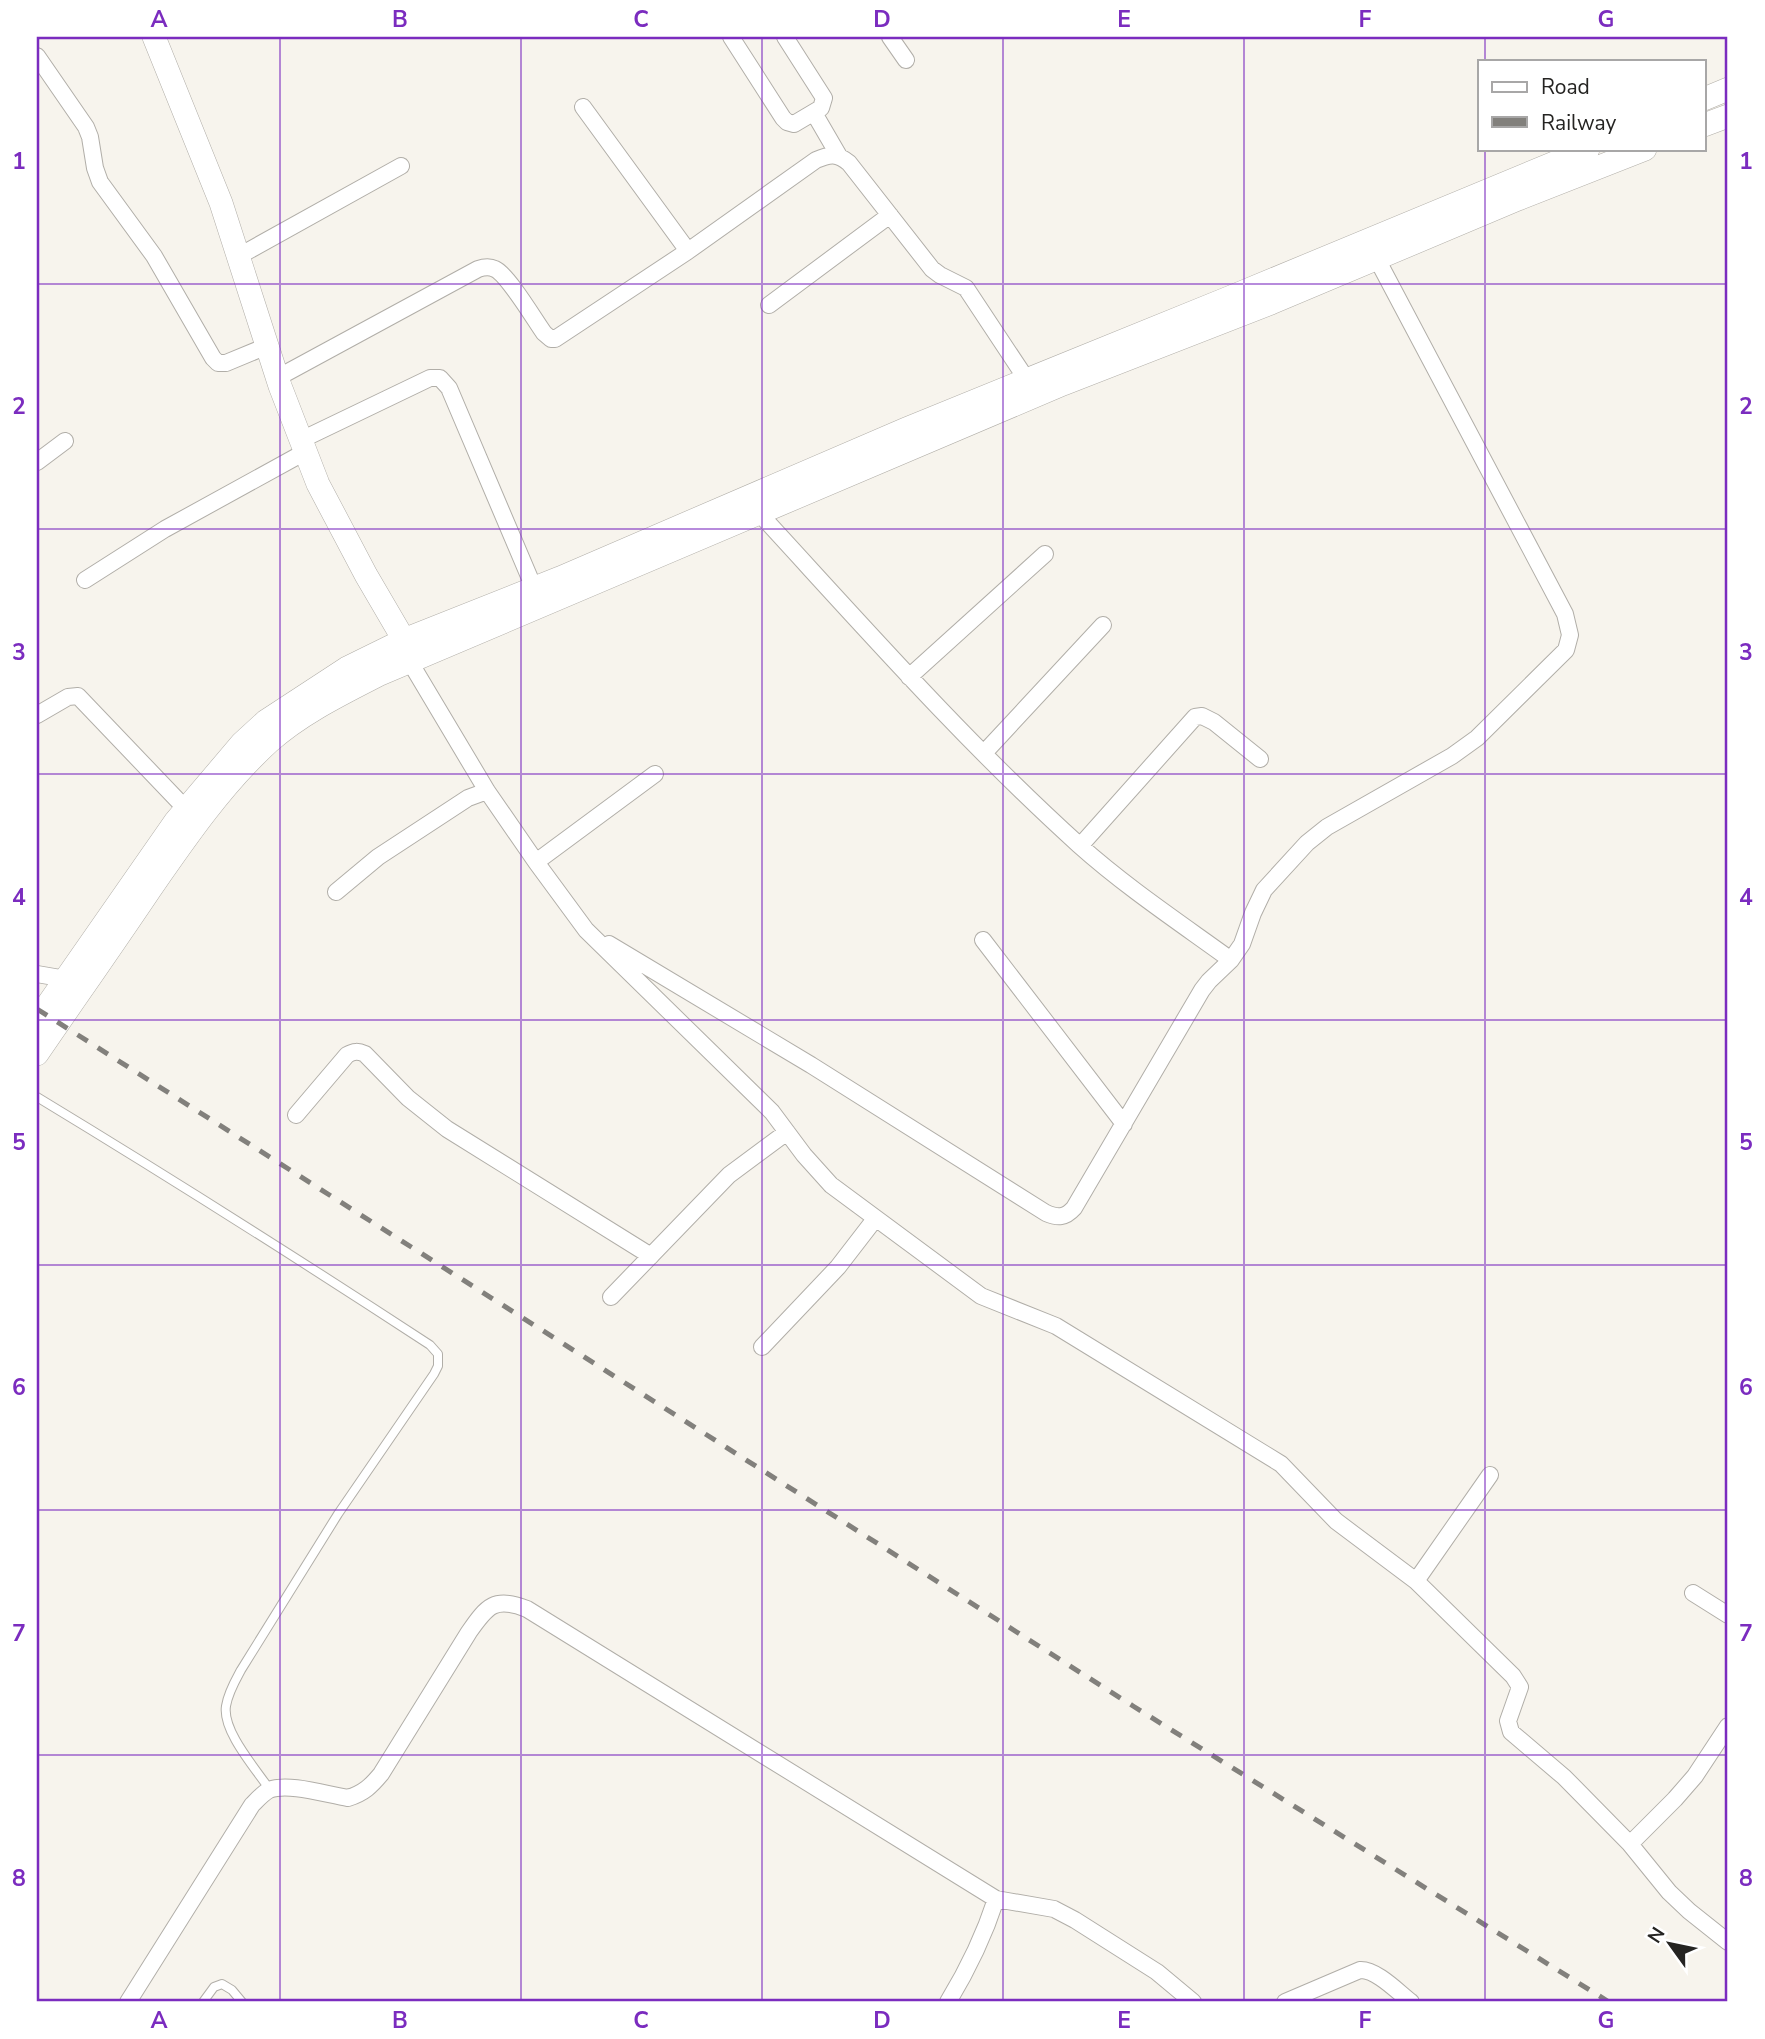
<svg xmlns="http://www.w3.org/2000/svg" width="1765" height="2039" viewBox="0 0 1765 2039" font-family="'Nunito Sans',sans-serif">
  <rect width="100%" height="100%" fill="#f7f4ed"/>
  <g fill="none" stroke-linecap="round" stroke-linejoin="round">
    <g stroke="#b1aea8" stroke-width="10">
      <path id="lane" d="M 37,1097 C 169,1177 300,1260 430,1345 L 438,1354 L 438,1366 L 434,1374 L 338,1514 L 241,1670 C 235,1681 228,1693 226,1706 C 222,1731 256,1769 270,1790
        M 203,2002 L 214,1987 L 222,1984 L 232,1990 L 242,2002"/>
    </g>
    <g stroke="#b1aea8" stroke-width="18">
      <path id="street" d="M 731,37 L 783,118 L 787,122 L 794,124 L 821,108 L 824,98 L 785,37
        M 890,37 L 906,60
        M 37,56 L 86,127 L 90,137 L 95,168 L 100,182 L 154,256 L 213,358 L 218,363 L 226,363 L 267,346
        M 583,107 L 688,251
        M 814,113 L 839,156
        M 239,256 L 401,166
        M 769,305 L 890,215
        M 277,378 L 478,269 C 484,267 489,266 495,269 C 508,275 534,319 544,333 L 551,339 L 555,339 L 688,251 L 816,160 C 830,154 837,153 849,163 L 932,269 L 940,275 L 966,288 L 1027,380
        M 301,440 L 430,378 L 440,378 L 449,388 L 534,588
        M 37,462 L 65,441
        M 759,513 C 863,626 965,742 1079,845 C 1126,887 1180,923 1231,960
        M 85,580 L 165,529 L 305,452
        M 408,654 L 410,662 L 487,791 L 536,862 L 586,930 L 772,1112 L 804,1155 L 831,1185 L 981,1296 L 1056,1326 L 1281,1464 L 1336,1521 L 1416,1581 L 1513,1676 L 1520,1687 L 1508,1721 L 1511,1732 L 1564,1777 L 1630,1844 L 1669,1892 L 1689,1911 L 1728,1942
        M 909,677 L 1045,554
        M 37,715 L 68,697 L 78,696 L 186,809
        M 984,753 L 1103,625
        M 1080,846 L 1195,717 L 1202,716 L 1214,722 L 1260,759
        M 536,862 L 655,774
        M 336,892 L 378,857 L 468,798 L 487,791
        M 983,940 L 1124,1124
        M 609,944 L 811,1065 L 1046,1213 C 1058,1218 1065,1218 1074,1208 L 1202,990 L 1209,981 L 1231,960 L 1242,944 L 1253,913 L 1264,890 L 1307,843 L 1327,827 L 1452,756 L 1477,738 L 1566,650 L 1570,635 L 1565,614 L 1377,259
        M 37,974 L 66,979
        M 296,1115 L 347,1055 C 354,1051 358,1051 365,1054 L 408,1098 L 447,1129 L 651,1256
        M 611,1297 L 729,1175 L 787,1132
        M 762,1347 L 838,1267 L 875,1219
        M 1416,1581 L 1490,1475
        M 1693,1593 L 1728,1615
        M 1630,1844 L 1675,1799 L 1695,1776 L 1728,1726
        M 996,1899 L 1054,1909 L 1075,1920 L 1157,1972 L 1193,2002
        M 128,2002 L 252,1805 C 257,1800 262,1794 269,1790 C 288,1782 328,1795 348,1798 C 364,1793 371,1786 381,1774 L 469,1632 C 487,1606 495,1596 527,1609 L 996,1899 C 984,1936 968,1969 948,2002
        M 1285,2002 L 1360,1970 C 1376,1969 1398,1992 1411,2002"/>
    </g>
    <g stroke="#b1aea8" stroke-width="24">
      <path id="secondary" d="M 154,37 L 221,203 L 280,386 L 318,484 L 366,575 L 404,640
        M 1704,99 L 1728,89
        M 1704,125 L 1728,116
        M 37,1020 L 175,822 L 242,743 L 266,721 L 347,668 L 404,640 L 560,578 L 906,429 L 1231,297 L 1588,149
        M 37,1054 C 74,1000 112,946 149,891 C 185,839 222,785 269,742 C 300,714 341,694 378,675 L 1063,384 L 1271,303 L 1518,199 L 1645,149"/>
    </g>
    <use href="#lane" stroke="#fff" stroke-width="8"/>
    <use href="#street" stroke="#fff" stroke-width="16"/>
    <use href="#secondary" stroke="#fff" stroke-width="23"/>
    <path stroke="#82807c" stroke-width="5" stroke-dasharray="12 12" stroke-linecap="butt" d="M 37,1009 L 1133,1706 L 1609,2002"/>
  </g>
  <path fill="none" stroke="#7b2cbf" stroke-width="2" stroke-opacity="0.55" d="M 280,37 L 280,2002M 521,37 L 521,2002M 762,37 L 762,2002M 1003,37 L 1003,2002M 1244,37 L 1244,2002M 1485,37 L 1485,61M 1485,149 L 1485,2002M 37,284 L 1728,284M 37,529 L 1728,529M 37,774 L 1728,774M 37,1020 L 1728,1020M 37,1265 L 1728,1265M 37,1510 L 1728,1510M 37,1755 L 1728,1755"/>
  <rect width="1765" height="2039" fill="none" stroke="#ffffff" stroke-width="77"/>
  <rect x="1478" y="60" width="228" height="91" fill="#ffffff" stroke="#a8a7a7" stroke-width="2"/>
  <rect x="1492" y="82" width="35" height="10" fill="#ffffff" stroke="#a8a7a7" stroke-width="2"/>
  <text x="1541" y="94" font-size="21" fill="#252422">Road</text>
  <rect x="1492" y="117" width="35" height="10" fill="#82807c" stroke="#a8a7a7" stroke-width="2"/>
  <text x="1541" y="130" font-size="21" fill="#252422">Railway</text>
  <g transform="translate(1670 1944) rotate(303)" stroke="#ffffff" stroke-width="5" paint-order="stroke">
  <path d="M0-5L12 26L0 18L-12 26Z" fill="#252422"/>
  <text y="-10" font-size="19" font-weight="bold" text-anchor="middle" fill="#252422">N</text>
  </g>
  <rect x="38" y="38" width="1688" height="1962" fill="none" stroke="#7b2cbf" stroke-width="2.5"/>
  <g font-size="23" text-anchor="middle" font-weight="bold" fill="#7b2cbf">
    <text x="159" y="27">A</text>
    <text x="400" y="27">B</text>
    <text x="641" y="27">C</text>
    <text x="882" y="27">D</text>
    <text x="1124" y="27">E</text>
    <text x="1365" y="27">F</text>
    <text x="1606" y="27">G</text>
    <text x="19" y="169">1</text>
    <text x="1746" y="169">1</text>
    <text x="19" y="414">2</text>
    <text x="1746" y="414">2</text>
    <text x="19" y="660">3</text>
    <text x="1746" y="660">3</text>
    <text x="19" y="905">4</text>
    <text x="1746" y="905">4</text>
    <text x="19" y="1150">5</text>
    <text x="1746" y="1150">5</text>
    <text x="19" y="1395">6</text>
    <text x="1746" y="1395">6</text>
    <text x="19" y="1641">7</text>
    <text x="1746" y="1641">7</text>
    <text x="19" y="1886">8</text>
    <text x="1746" y="1886">8</text>
    <text x="159" y="2028">A</text>
    <text x="400" y="2028">B</text>
    <text x="641" y="2028">C</text>
    <text x="882" y="2028">D</text>
    <text x="1124" y="2028">E</text>
    <text x="1365" y="2028">F</text>
    <text x="1606" y="2028">G</text>
  </g>
</svg>
